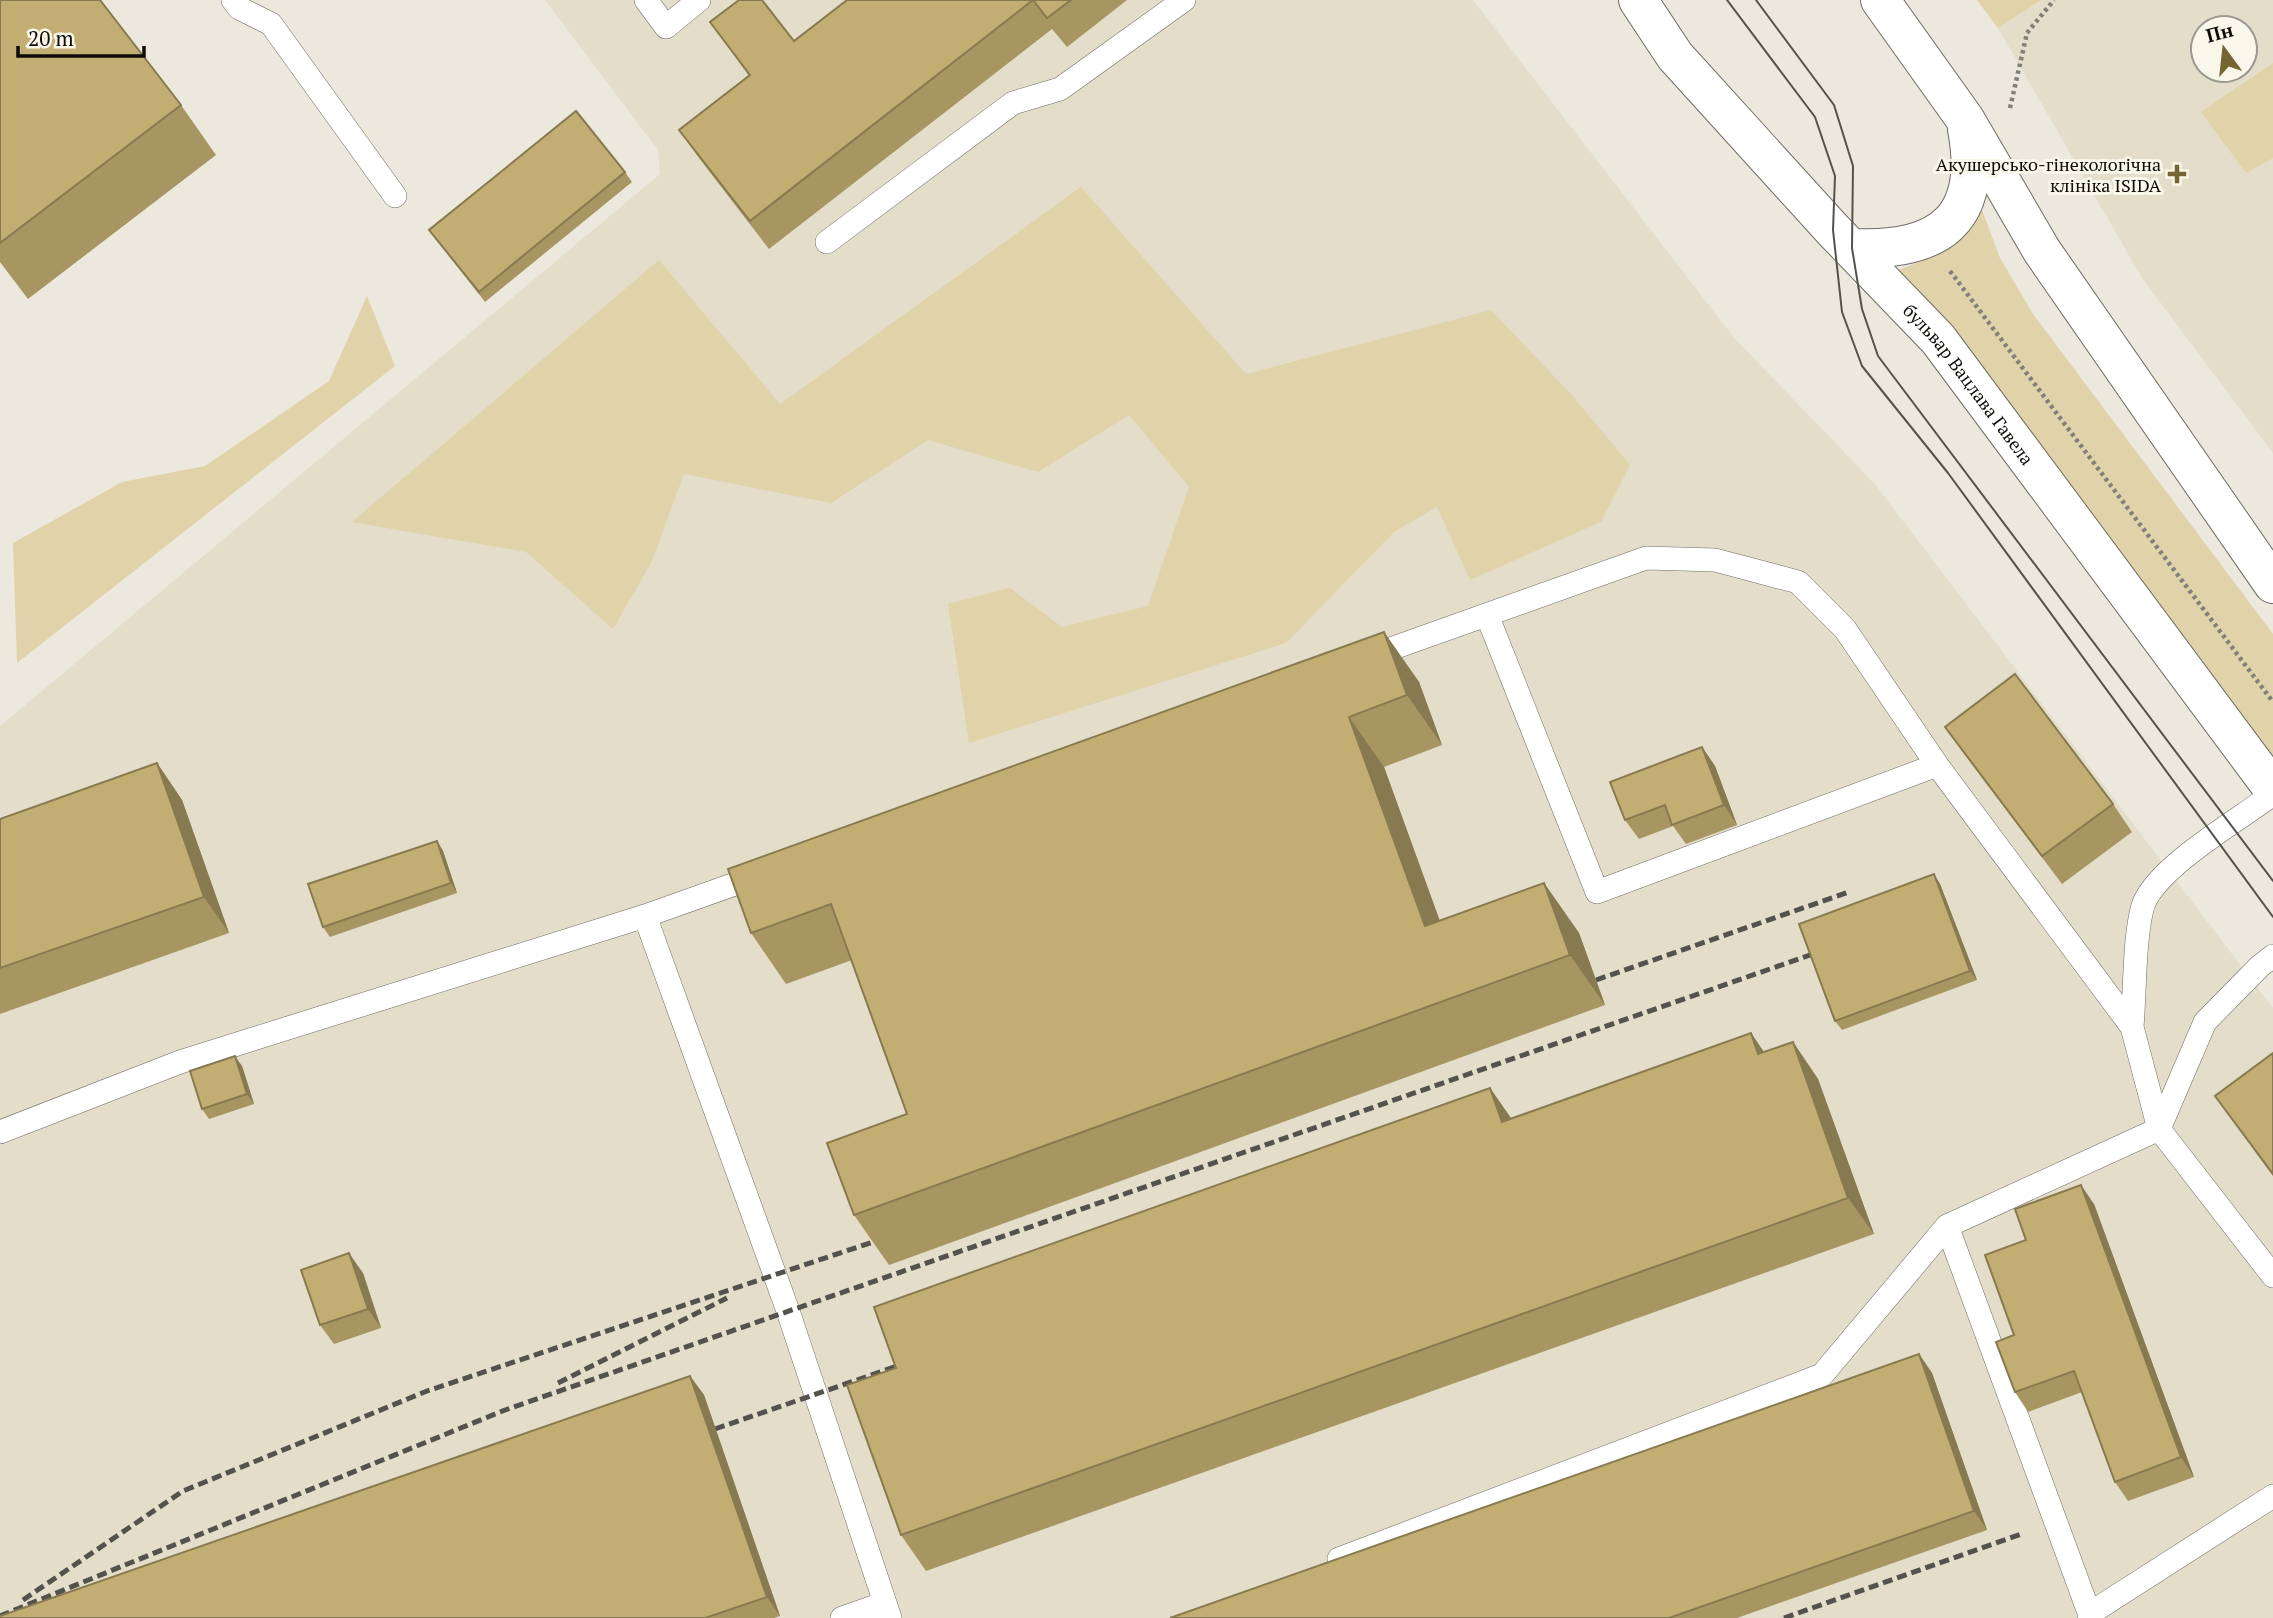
<svg xmlns="http://www.w3.org/2000/svg" width="2273" height="1618" viewBox="0 0 2273 1618" font-family="'PT Serif',serif">
  <rect width="100%" height="100%" fill="#ece8dd"/>
  <path fill="#e3ddca" fill-rule="evenodd" d="M 545,0 L 1473,0 L 1735,339 L 1875,484 L 2273,1008 L 2273,1618 L 0,1618 L 0,726 L 660,174 L 658,150 Z
    M 1977,0 L 2273,0 L 2273,453 L 2142,278 L 1998,28 ZM 2203,28 L 2245,28 L 2245,70 L 2203,70 Z"/>
  <path fill="#e0d3a9" d="M 1977,0 L 2041,0 L 1998,28 Z
    M 2273,63 L 2273,158 L 2246,173 L 2201,112 Z
    M 1081,187 L 1246,374 L 1491,310 L 1571,394 L 1630,465 L 1601,522 L 1470,580 L 1437,507 L 1394,532 L 1286,643 L 969,743 L 948,604 L 1010,588 L 1062,627 L 1148,606 L 1189,487 L 1129,415 L 1038,472 L 928,440 L 831,503 L 684,474 L 652,561 L 613,629 L 526,552 L 352,522 L 659,260 L 780,404 Z
    M 1979,202 L 2000,258 L 2033,314 L 2273,634 L 2273,772 L 1895,271 C 1942,255 1954,244 1979,202 Z
    M 367,296 L 395,366 L 17,663 L 13,543 L 122,482 L 205,466 L 329,381 Z"/>
  <g fill="none" stroke-linecap="round" stroke-linejoin="round">
    <g stroke="#6e6b61" stroke-width="24">
      <path id="lane" d="M 233,0 L 239,8 L 271,24 L 395,196
        M 646,0 L 666,27 L 699,0
        M 827,242 L 1013,103 L 1060,89 L 1184,0
        M 1487,615 L 1597,892 L 1937,765
        M 1368,657 L 1646,558 L 1715,560 L 1798,582 L 1845,629 L 1937,765 L 2132,1027 L 2159,1129 L 2273,1276
        M 645,916 L 788,1311 L 890,1618
        M 2132,1027 C 2135,992 2134,942 2142,909 C 2151,870 2239,820 2273,794
        M 0,1132 L 180,1062 L 645,916 L 763,874
        M 1947,1226 L 2091,1618
        M 1339,1559 L 1822,1375 L 1947,1226 L 2159,1129 L 2205,1022 L 2260,966 L 2273,956
        M 2089,1614 L 2273,1496
        M 842,1618 L 885,1603"/>
    </g>
    <g stroke="#6e6b61" stroke-width="40">
      <g id="secondary">
        <path id="s1" d="M 1638,0 L 1675,56 L 1833,230 L 1938,339 L 2273,789"/>
        <path d="M 1880,0 L 1965,119 L 2042,251 L 2273,584"/>
        <path d="M 1852,248 C 1938,252 1984,221 1967,129"/>
      </g>
    </g>
    <path stroke="#828078" stroke-width="4.5" stroke-dasharray="3.5 3.5" stroke-linecap="butt" d="M 2010,108 L 2027,33 L 2054,0
      M 1950,271 L 2273,702"/>
    <use href="#lane" stroke="#fff" stroke-width="23"/>
    <use href="#secondary" stroke="#fff" stroke-width="38"/>
    <path stroke="#54524c" stroke-width="2" d="M 1727,0 L 1815,117 L 1835,176 L 1833,230 L 1842,312 L 1862,366 L 1948,473 L 2273,917
      M 1756,0 L 1834,105 L 1853,166 L 1852,248 L 1862,309 L 1878,356 L 2273,881"/>
    <path stroke="#54524c" stroke-width="5" stroke-dasharray="10 5" stroke-linecap="butt" d="M 1596,980 L 1849,892
      M 558,1383 L 727,1298
      M 715,1429 L 906,1363
      M 23,1600 L 183,1491 L 427,1391 L 879,1240
      M 0,1616 L 505,1410 L 1813,954
      M 1784,1618 L 2024,1533"/>
  </g>
  <path fill="#a79662" d="M 0,0 L 181,105 L 216,155 L 28,299 L 0,262 Z
    M 847,0 L 1127,0 L 1067,47 L 1052,29 L 769,249 L 699,158 L 679,130 L 749,76 L 710,22 L 794,41 Z
    M 625,172 L 632,182 L 485,302 L 429,230 Z
    M 1384,632 L 1419,682 L 1442,745 L 1384,767 L 1440,921 L 1544,883 L 1579,933 L 1605,1005 L 889,1265 L 854,1215 L 907,1114 L 852,960 L 786,984 L 751,933 Z
    M 1945,727 L 2113,804 L 2132,832 L 2062,884 L 1965,755 Z
    M 1702,747 L 1715,766 L 1737,825 L 1686,844 L 1673,826 L 1639,839 L 1625,820 Z
    M 157,763 L 182,800 L 229,933 L 0,1014 L 0,819 Z
    M 437,841 L 443,851 L 457,893 L 330,937 L 323,927 Z
    M 1934,874 L 1940,884 L 1977,980 L 1842,1030 L 1835,1021 Z
    M 1751,1033 L 1764,1052 L 1793,1042 L 1818,1079 L 1874,1234 L 926,1571 L 901,1535 L 896,1368 L 1490,1088 L 1511,1118 Z
    M 2273,1053 L 2273,1176 L 2215,1096 Z
    M 242,1066 L 254,1104 L 209,1119 L 202,1109 Z
    M 2094,1204 L 2194,1477 L 2128,1501 L 2115,1482 L 2082,1392 L 2028,1412 L 2015,1392 L 2026,1240 Z
    M 363,1273 L 381,1328 L 334,1344 L 320,1325 Z
    M 1919,1354 L 1932,1373 L 1987,1530 L 1737,1618 L 1170,1618 Z
    M 690,1376 L 704,1395 L 780,1616 L 774,1618 L 0,1618 Z"/>
  <path fill="#887a50" d="M 1384,632 L 1419,682 L 1442,745 L 1407,695 Z
    M 1349,717 L 1384,767 L 1460,977 L 1425,926 Z
    M 1702,747 L 1715,766 L 1737,825 L 1724,805 Z
    M 157,763 L 182,800 L 229,933 L 204,897 Z
    M 437,841 L 443,851 L 457,893 L 451,883 Z
    M 1934,874 L 1940,884 L 1977,980 L 1970,971 Z
    M 1544,883 L 1579,933 L 1605,1005 L 1570,955 Z
    M 1751,1033 L 1776,1070 L 1758,1054 Z
    M 1793,1042 L 1818,1079 L 1874,1234 L 1848,1198 Z
    M 235,1056 L 242,1066 L 254,1104 L 247,1094 Z
    M 1490,1088 L 1515,1124 L 1502,1122 Z
    M 2081,1185 L 2094,1204 L 2194,1477 L 2181,1457 Z
    M 349,1253 L 363,1273 L 381,1328 L 368,1309 Z
    M 1919,1354 L 1932,1373 L 1987,1530 L 1974,1511 Z
    M 690,1376 L 704,1395 L 780,1616 L 767,1597 Z"/>
  <path fill="#c2ae72" stroke="#887a50" stroke-width="2" d="M 0,0 L 100,0 L 181,105 L 0,243 Z
    M 739,0 L 762,0 L 794,41 L 847,0 L 1071,0 L 1047,18 L 1033,0 L 750,221 L 679,130 L 750,75 L 710,22 Z
    M 576,111 L 625,172 L 479,292 L 429,230 Z
    M 1384,632 L 1407,695 L 1349,717 L 1425,926 L 1544,883 L 1570,955 L 854,1215 L 827,1143 L 907,1114 L 831,904 L 751,933 L 728,869 Z
    M 2015,674 L 2113,804 L 2042,856 L 1945,727 Z
    M 1702,747 L 1724,805 L 1672,825 L 1665,805 L 1625,820 L 1610,782 Z
    M 157,763 L 204,897 L 0,968 L 0,819 Z
    M 437,841 L 451,883 L 323,927 L 308,884 Z
    M 1934,874 L 1970,971 L 1835,1021 L 1799,924 Z
    M 1751,1033 L 1758,1054 L 1793,1042 L 1848,1198 L 901,1535 L 847,1385 L 896,1368 L 874,1307 L 1490,1088 L 1502,1122 Z
    M 2273,1053 L 2273,1174 L 2215,1096 Z
    M 235,1056 L 247,1094 L 202,1109 L 190,1071 Z
    M 2081,1185 L 2181,1457 L 2115,1482 L 2074,1371 L 2015,1392 L 1996,1342 L 2014,1335 L 1985,1255 L 2026,1240 L 2015,1209 Z
    M 349,1253 L 368,1309 L 320,1325 L 301,1270 Z
    M 1919,1354 L 1974,1511 L 1669,1618 L 1170,1618 Z
    M 690,1376 L 767,1597 L 705,1618 L 0,1618 L 0,1616 Z"/>
  <path fill="#746532" stroke="#f9f6ea" stroke-width="2.5" d="M2173.5 163.5h7v7h7v7h-7v7h-7v-7h-7v-7h7z"/>
  <g text-anchor="middle" dominant-baseline="central" stroke-width="6" stroke-linejoin="round" paint-order="stroke">
    <g font-size="18" fill="#0d0c08" stroke="#f9f6ea" text-anchor="end">
      <text x="2161" y="164">Акушерсько-гінекологічна<tspan x="2161" dy="21">клініка ISIDA</tspan></text>
    </g>
    <g font-size="18" fill="#0d0c08" stroke="#f9f6ea">
      <text stroke="none"><textPath href="#s1" startOffset="508">бульвар Вацлава Гавела</textPath></text>
    </g>
  </g>
  <g transform="translate(2224 49) rotate(345)"><circle r="33" fill="#f9f6ea" stroke="#9b9890" stroke-width="2"/>
  <path d="M0-5L12 26L0 18L-12 26Z" fill="#746532"/>
  <text y="-10" font-size="19" font-weight="bold" text-anchor="middle" fill="#0d0c08">Пн</text>
  </g>
  <path d="M18 46v10h126v-10" fill="none" stroke="#0d0c08" stroke-width="3.5"/>
  <text x="28" y="46" font-size="21" fill="#0d0c08" stroke="#f9f6ea" stroke-width="5" paint-order="stroke">20 m</text>
</svg>
